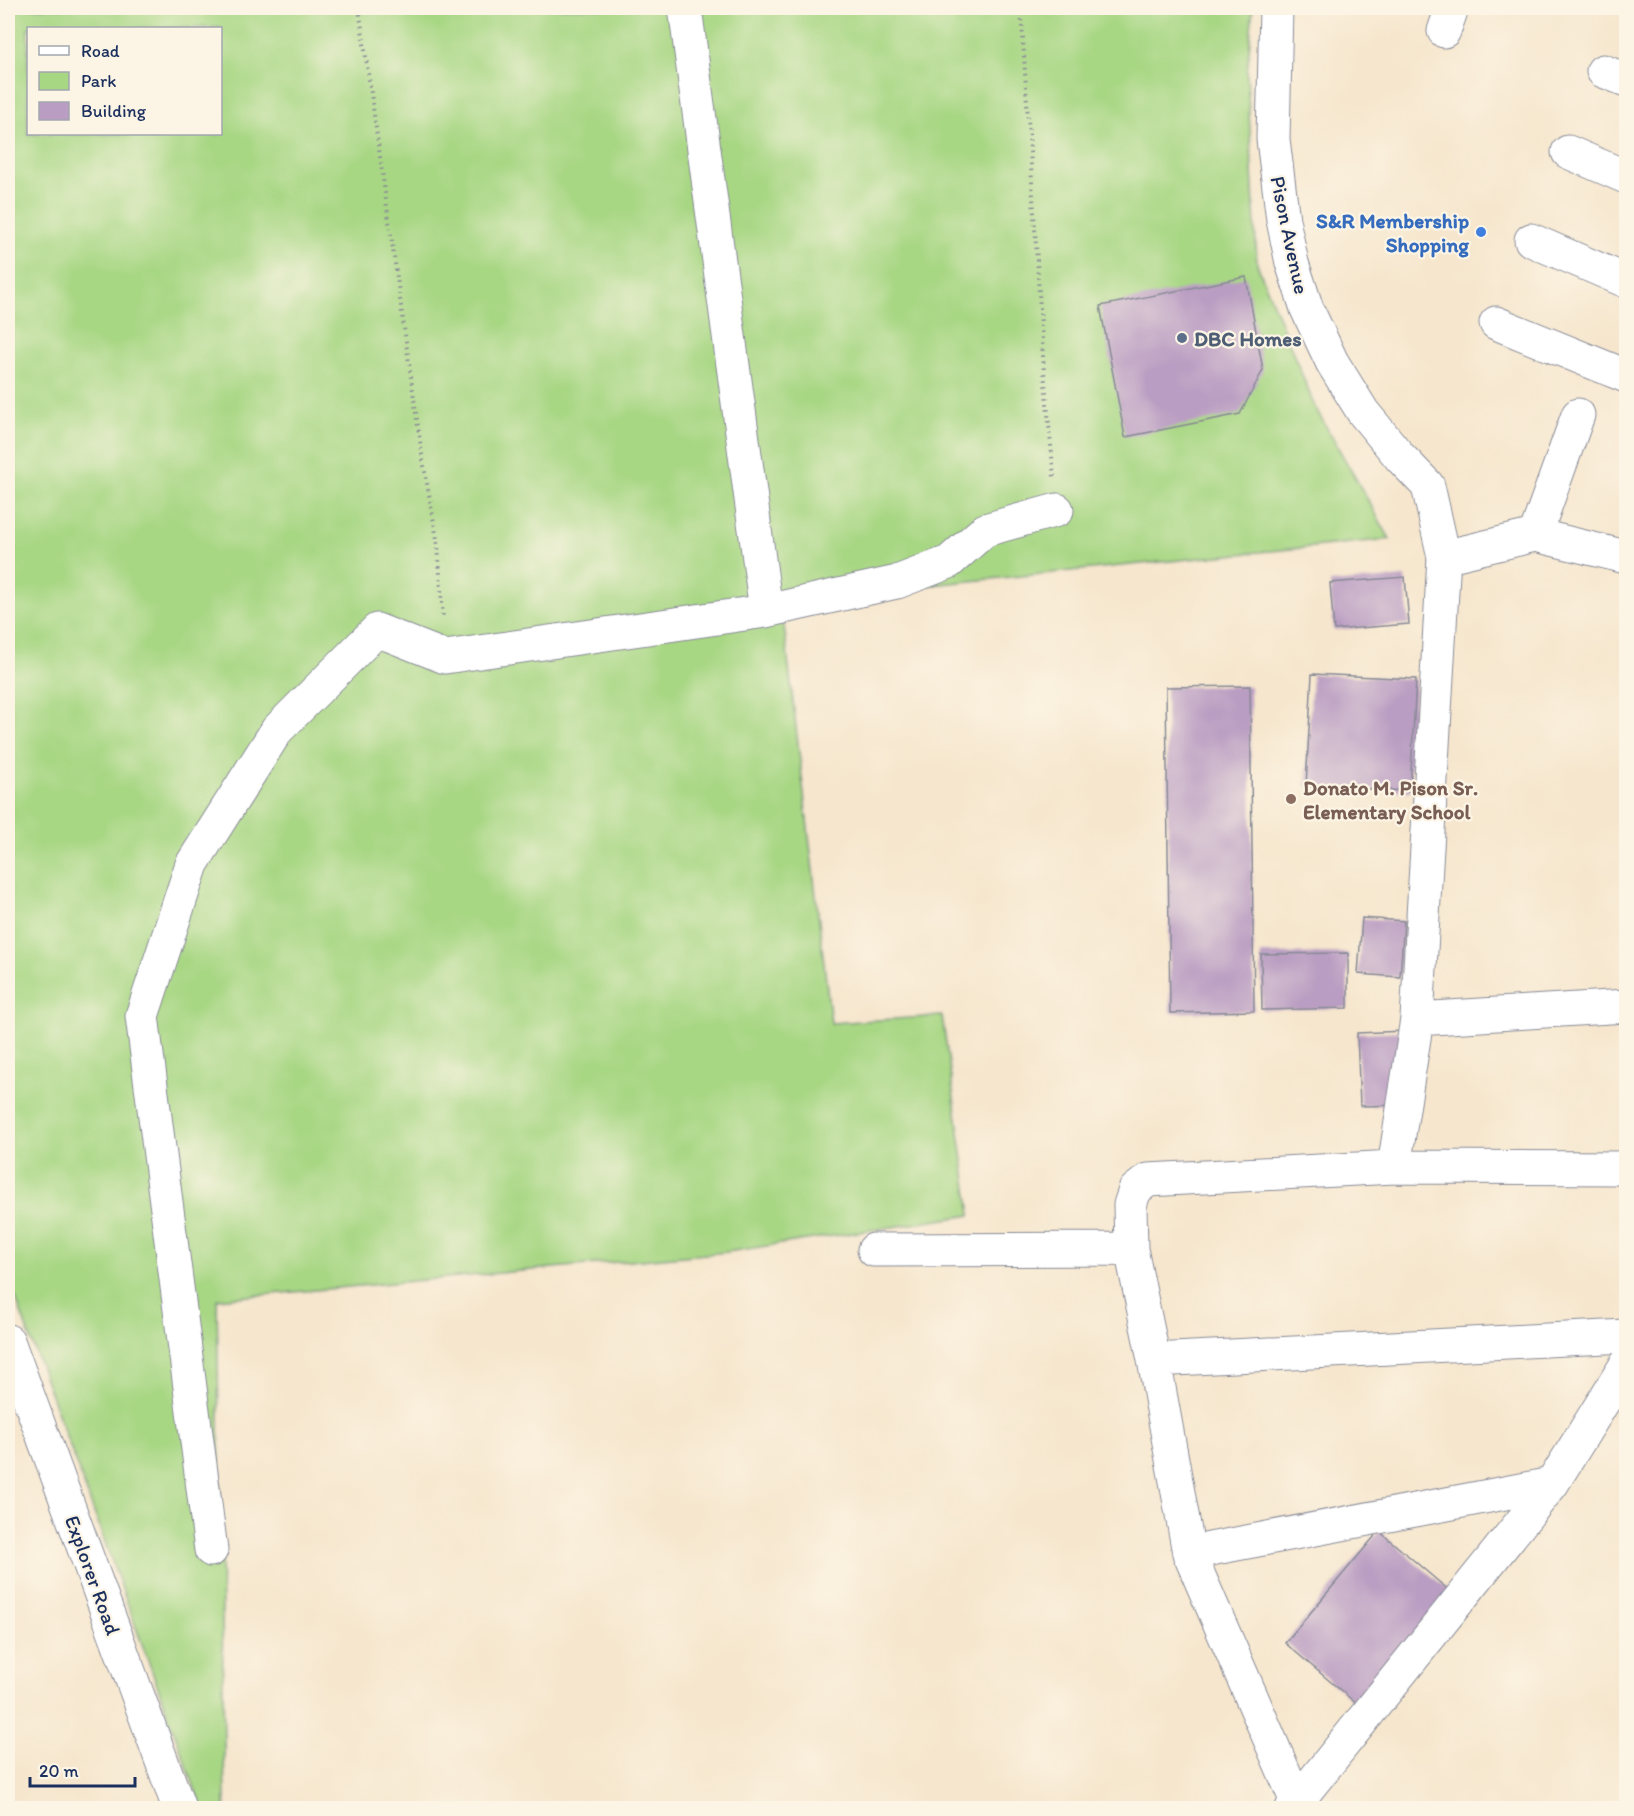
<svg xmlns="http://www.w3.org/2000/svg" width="1634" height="1816" viewBox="0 0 1634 1816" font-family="Itim,sans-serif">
  <rect width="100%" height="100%" fill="#fcf5e5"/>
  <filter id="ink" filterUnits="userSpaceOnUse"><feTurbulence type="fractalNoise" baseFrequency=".0167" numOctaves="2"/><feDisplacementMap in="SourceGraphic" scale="12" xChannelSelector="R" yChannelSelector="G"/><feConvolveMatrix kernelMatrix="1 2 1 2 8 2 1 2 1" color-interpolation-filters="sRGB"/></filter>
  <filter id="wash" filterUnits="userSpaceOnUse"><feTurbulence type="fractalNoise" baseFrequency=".008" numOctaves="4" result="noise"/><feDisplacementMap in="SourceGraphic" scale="24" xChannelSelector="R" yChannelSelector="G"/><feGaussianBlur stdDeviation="1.35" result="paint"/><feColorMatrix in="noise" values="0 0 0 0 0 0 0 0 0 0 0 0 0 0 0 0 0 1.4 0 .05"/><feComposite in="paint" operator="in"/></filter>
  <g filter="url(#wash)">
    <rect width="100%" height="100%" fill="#f6e6cd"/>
    <path fill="#a8d784" stroke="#628371" stroke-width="1.5" fill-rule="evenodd" d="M 8,8 L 1253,8 L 1247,74 L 1257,264 L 1315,407 L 1390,539 L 781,600 L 831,1023 L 942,1016 L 971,1215 L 727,1252 L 217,1299 L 225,1808 L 202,1808 L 8,1277 ZM 28,28 L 220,28 L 220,134 L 28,134 Z"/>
    <g id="blocks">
      <path fill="#ba9dc2" d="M 1246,277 L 1263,370 L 1240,414 L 1125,437 L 1100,306 Z
        M 1405,577 L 1409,624 L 1334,630 L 1330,583 Z
        M 1312,674 L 1416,679 L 1410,791 L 1306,786 Z
        M 1250,686 L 1254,1011 L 1170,1013 L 1166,687 Z
        M 1362,918 L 1404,921 L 1400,977 L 1358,974 Z
        M 1348,953 L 1348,1008 L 1262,1010 L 1261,954 Z
        M 1405,1031 L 1407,1105 L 1360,1106 L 1357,1033 Z
        M 1379,1531 L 1452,1593 L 1358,1705 L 1285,1643 Z"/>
    </g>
  </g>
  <g filter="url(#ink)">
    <use href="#blocks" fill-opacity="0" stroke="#888a96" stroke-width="1.5"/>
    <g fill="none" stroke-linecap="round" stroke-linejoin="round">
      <g stroke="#888a96" stroke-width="35">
        <path id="minor" d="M 685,8 L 766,611
          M 1276,8 L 1273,139 L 1283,220 L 1292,263 L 1307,309 L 1332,362 L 1363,412 L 1400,457 L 1428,486 L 1444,557 L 1535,535 L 1626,557
          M 1444,31 L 1452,8
          M 1603,71 L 1626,80
          M 1568,152 L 1626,177
          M 1531,240 L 1626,281
          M 1496,323 L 1626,376
          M 1535,535 L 1578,415
          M 1417,1019 L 1626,1006
          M 1394,1167 L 1417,1019 L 1444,557
          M 874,1250 L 1131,1249
          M 8,1341 L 179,1808
          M 1154,1360 L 1626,1336
          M 211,1550 L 142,1016 L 192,864 L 277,730 L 377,630 L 445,657 L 766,611 L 897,582 L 949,562 L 985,530 L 1057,510
          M 1189,1553 L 1154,1360 L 1131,1249 L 1130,1205 L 1135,1190 L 1148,1180 L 1394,1167 L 1626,1168
          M 1297,1802 L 1189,1553 L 1552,1484
          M 1292,1808 L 1552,1484 L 1626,1365"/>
      </g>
      <path stroke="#888a96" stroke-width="4" stroke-dasharray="1.5 4.5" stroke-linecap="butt" d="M 359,8 L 422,455 L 438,545 L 443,619
        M 1021,8 L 1044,372 L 1054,477"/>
      <use href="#minor" stroke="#fff" stroke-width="33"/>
    </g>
  </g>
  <circle fill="#3f7fe0" stroke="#fcf5e5" stroke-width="2" cx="1481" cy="232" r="6"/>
  <circle fill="#5c6f8a" stroke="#fcf5e5" stroke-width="2" cx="1182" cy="338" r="6"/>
  <circle fill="#8d6e63" stroke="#fcf5e5" stroke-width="2" cx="1291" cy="799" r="6"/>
  <g text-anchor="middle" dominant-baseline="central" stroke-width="4.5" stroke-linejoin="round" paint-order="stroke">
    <g font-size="21" font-weight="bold" fill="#366cbe" stroke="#fcf5e5" text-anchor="end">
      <text x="1469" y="220">S&amp;R Membership<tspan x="1469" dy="24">Shopping</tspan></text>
    </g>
    <g font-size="21" fill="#1b2f5e" stroke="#fcf5e5">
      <text transform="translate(1290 235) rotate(78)">Pison Avenue</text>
      <text transform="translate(93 1575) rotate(70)">Explorer Road</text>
    </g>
    <g font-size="21" font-weight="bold" fill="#4e5e75" stroke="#fcf5e5" text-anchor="start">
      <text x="1194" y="338">DBC Homes</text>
    </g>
    <g font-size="21" font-weight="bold" fill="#785e54" stroke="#fcf5e5" text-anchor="start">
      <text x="1303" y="787">Donato M. Pison Sr.<tspan x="1303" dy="24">Elementary School</tspan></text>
    </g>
  </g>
  <rect width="1634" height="1816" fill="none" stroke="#fcf5e5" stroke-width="30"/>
  <rect x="27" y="27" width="195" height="108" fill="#fcf5e5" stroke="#a2a6af" stroke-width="1.5"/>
  <rect x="39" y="46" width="30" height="9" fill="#ffffff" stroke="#a2a6af" stroke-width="1.5"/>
  <text x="81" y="57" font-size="18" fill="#1b2f5e">Road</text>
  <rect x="39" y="72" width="30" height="18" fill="#a8d784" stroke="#a2a6af" stroke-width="1.5"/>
  <text x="81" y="87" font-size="18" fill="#1b2f5e">Park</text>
  <rect x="39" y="102" width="30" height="18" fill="#ba9dc2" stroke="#a2a6af" stroke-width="1.5"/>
  <text x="81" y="117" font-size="18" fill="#1b2f5e">Building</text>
  <path d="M30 1777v9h105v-9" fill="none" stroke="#1b2f5e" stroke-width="3"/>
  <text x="39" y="1777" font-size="18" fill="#1b2f5e" stroke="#fcf5e5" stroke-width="4.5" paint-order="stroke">20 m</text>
</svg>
